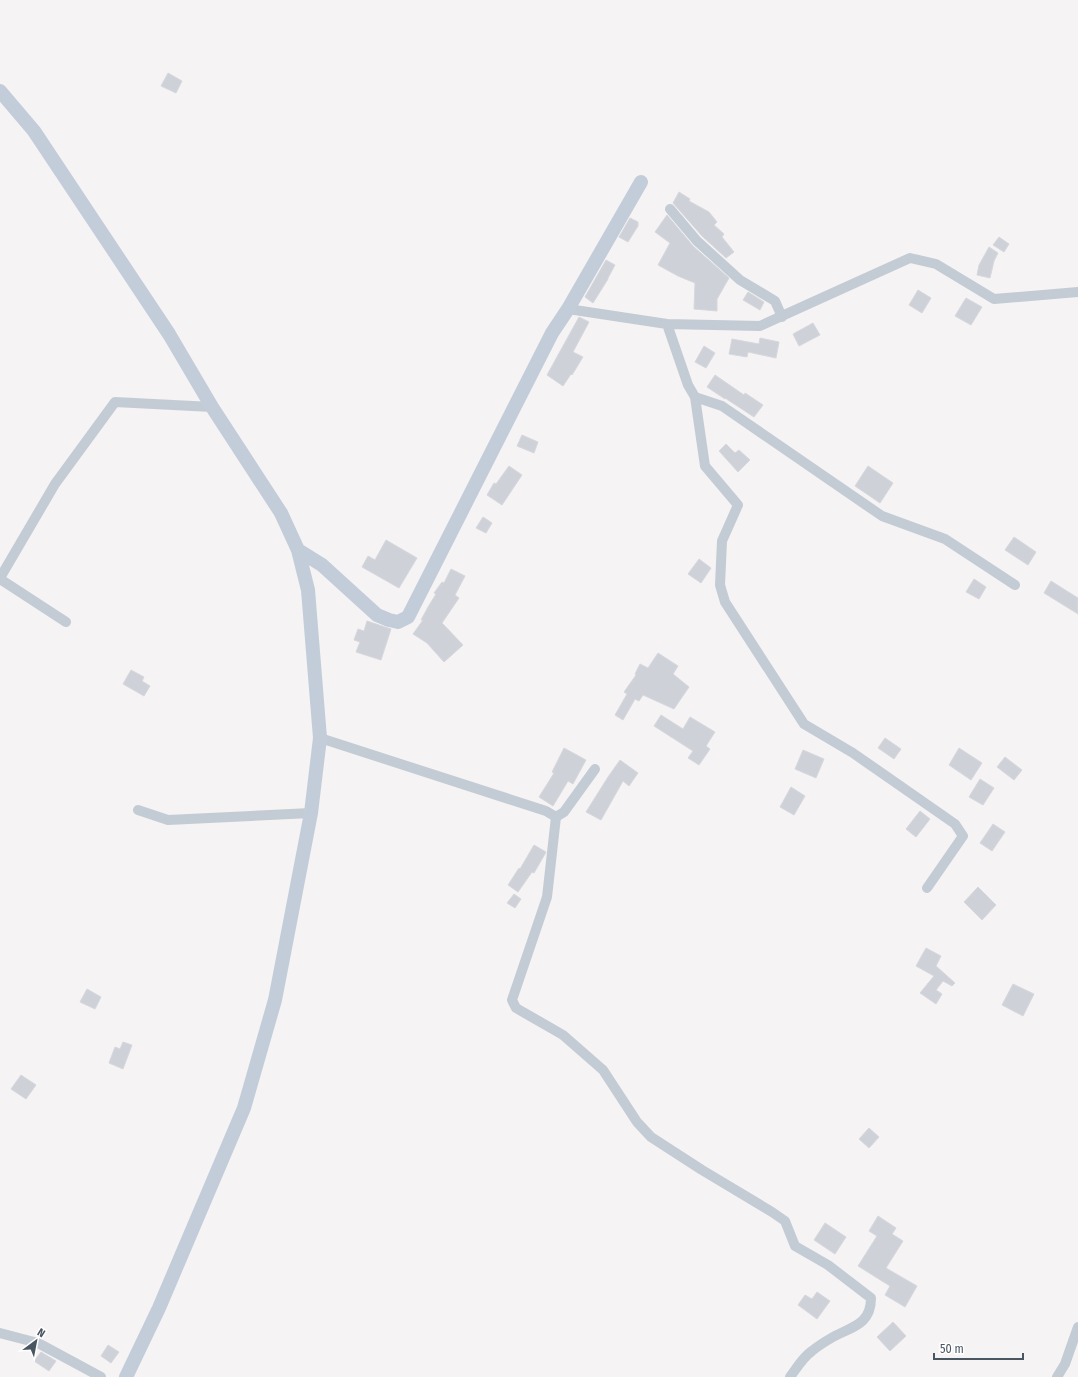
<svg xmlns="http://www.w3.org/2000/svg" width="1078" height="1377" viewBox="0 0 1078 1377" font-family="'Fira Sans Condensed',sans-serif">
  <rect width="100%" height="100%" fill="#f5f3f3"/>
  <path fill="#ced1d7" stroke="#d6d8de" d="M 168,73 L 182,81 L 176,93 L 161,86 Z
    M 679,192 L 690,199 L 689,201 L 709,212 L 717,222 L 714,225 L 724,234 L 722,237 L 734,252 L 726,258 L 702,236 L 673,203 Z
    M 667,215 L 693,246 L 729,278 L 717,299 L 717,311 L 694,309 L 695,283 L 678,276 L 658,265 L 670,243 L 655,232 Z
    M 630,218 L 638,222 L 638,226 L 628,242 L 619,237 Z
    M 999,237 L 1009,244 L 1004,252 L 993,245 Z
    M 989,247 L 998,253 L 994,261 L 990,278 L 977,275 L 979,265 Z
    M 606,260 L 615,265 L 608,278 L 608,279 L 593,303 L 585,297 Z
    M 918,290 L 931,298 L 922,313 L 909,305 Z
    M 748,292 L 764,302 L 760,310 L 743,300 Z
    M 966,298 L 982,307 L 971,325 L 955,316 Z
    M 579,317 L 589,322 L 573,352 L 583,357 L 572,375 L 571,374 L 563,386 L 547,375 Z
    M 813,323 L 820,335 L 799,346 L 793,334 Z
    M 760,338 L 779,342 L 776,358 L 748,352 L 747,357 L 729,354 L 732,339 L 759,344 Z
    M 704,346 L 715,353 L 706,368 L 695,362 Z
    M 715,375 L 744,395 L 745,393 L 763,405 L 754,417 L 725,398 L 725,399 L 707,387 Z
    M 522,435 L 538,442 L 534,453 L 517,446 Z
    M 726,444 L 735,453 L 739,450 L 750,460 L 738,472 L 719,451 Z
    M 509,466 L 522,475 L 502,505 L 487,495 L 494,483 L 496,484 Z
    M 868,466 L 893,483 L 880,503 L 855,486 Z
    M 483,517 L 492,523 L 486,533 L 476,528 Z
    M 1014,537 L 1036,552 L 1028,565 L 1005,550 Z
    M 386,540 L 417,558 L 399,588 L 362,567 L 368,556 L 375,560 Z
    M 699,559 L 711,568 L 701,583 L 688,574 Z
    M 451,569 L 465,576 L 455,595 L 459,598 L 442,623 L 463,645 L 444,662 L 427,643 L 413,634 L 423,620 L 421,620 L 428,607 L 436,594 L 434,593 L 442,582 L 444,583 Z
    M 974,579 L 986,587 L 979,599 L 966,592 Z
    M 1051,581 L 1078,598 L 1078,614 L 1044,593 Z
    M 367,621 L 391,629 L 381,660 L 356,652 L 360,642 L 354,640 L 358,629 L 364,631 Z
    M 658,653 L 678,666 L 673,674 L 689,687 L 674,709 L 643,695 L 639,701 L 635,699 L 623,720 L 615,715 L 627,694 L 624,692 L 636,675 L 635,674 L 640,664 L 648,668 Z
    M 131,670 L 144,677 L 142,681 L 150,686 L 144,696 L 123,684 Z
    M 661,715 L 683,729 L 690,717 L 715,732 L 706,746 L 710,749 L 699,765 L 688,758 L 693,751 L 654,726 Z
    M 885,738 L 901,749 L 894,759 L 878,748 Z
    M 564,748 L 586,760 L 573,784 L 568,781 L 553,806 L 539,797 L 554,773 L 552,772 Z
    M 959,748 L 982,763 L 971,780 L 949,765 Z
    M 803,750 L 824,759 L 816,778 L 795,769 Z
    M 1005,757 L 1022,770 L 1014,780 L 997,767 Z
    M 620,760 L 638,773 L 629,786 L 623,781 L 601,820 L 586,812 L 608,777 Z
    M 980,779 L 994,788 L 983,805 L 969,797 Z
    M 791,787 L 805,796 L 794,815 L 780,807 Z
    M 920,811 L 930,819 L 916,837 L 906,829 Z
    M 993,824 L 1005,832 L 992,851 L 980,843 Z
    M 534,845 L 546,852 L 545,854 L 534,873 L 532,872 L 518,892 L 508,885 L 519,868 L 520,869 Z
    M 978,887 L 996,905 L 982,920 L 964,902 Z
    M 514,894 L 521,899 L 515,908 L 507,903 Z
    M 926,948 L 941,956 L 936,966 L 955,983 L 952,986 L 943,981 L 936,990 L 942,994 L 936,1004 L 920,993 L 934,976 L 916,966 Z
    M 1013,984 L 1034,994 L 1023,1016 L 1002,1005 Z
    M 87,989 L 101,997 L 95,1009 L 80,1002 Z
    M 123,1042 L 132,1045 L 123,1069 L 109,1063 L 115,1047 L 120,1049 Z
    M 21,1075 L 36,1085 L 26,1099 L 11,1089 Z
    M 869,1128 L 879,1137 L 869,1148 L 859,1139 Z
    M 878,1216 L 896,1228 L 892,1234 L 903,1241 L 886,1268 L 917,1286 L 905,1307 L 885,1295 L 890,1286 L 858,1266 L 877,1236 L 869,1231 Z
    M 825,1223 L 846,1237 L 835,1254 L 814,1240 Z
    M 817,1292 L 830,1301 L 817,1319 L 798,1305 L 805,1295 L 812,1299 Z
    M 893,1322 L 906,1336 L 890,1351 L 877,1337 Z
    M 108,1345 L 119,1352 L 111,1363 L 101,1356 Z
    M 41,1352 L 56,1361 L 49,1371 L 34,1361 Z"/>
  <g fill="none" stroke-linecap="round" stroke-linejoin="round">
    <path stroke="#c3ccd4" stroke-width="10" d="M 670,209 L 697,241 L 740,280 L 775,301 L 782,317
      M 568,309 L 667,324 L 760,326 L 910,258 L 936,264 L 994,299 L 1078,292
      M 667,324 L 688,385 L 695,397 L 705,466 L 738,505 L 722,541 L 720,585 L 725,602 L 804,724 L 853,753 L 955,824 L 963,836 L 927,888
      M 695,397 L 722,406 L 882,516 L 945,539 L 1015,585
      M 0,578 L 55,484 L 115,402 L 212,407
      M 0,579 L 66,622
      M 320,738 L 546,811 L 556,817
      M 138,810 L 168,820 L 311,813
      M 556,817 L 547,897 L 512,1000 L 516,1008 L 563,1035 L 603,1070 L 637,1122 L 651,1137 L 702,1170 L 772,1212 L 785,1221 L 795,1246 L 828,1265 L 871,1298 C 871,1325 851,1327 833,1337 C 826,1341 818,1346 812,1351 C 803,1357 796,1369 790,1377
      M 556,817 L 564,812 L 595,769
      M 0,1333 L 38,1343 L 101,1377
      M 1057,1377 L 1065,1364 L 1078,1327"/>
    <path stroke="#c3cdd9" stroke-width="14" d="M 0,91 L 34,131 L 169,334 L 212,407 L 281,513 L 298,550 L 308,590 L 320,738 L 311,813 L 275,1000 L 244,1108 L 159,1308 L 126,1377
      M 298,550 L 322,565 L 377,615 L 389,620 L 398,622 L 408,617 L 552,333 L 568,309 L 641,182"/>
  </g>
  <g transform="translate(36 1341) rotate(32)" stroke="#ffffff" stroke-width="3" paint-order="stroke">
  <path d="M0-3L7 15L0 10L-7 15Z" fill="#495561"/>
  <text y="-6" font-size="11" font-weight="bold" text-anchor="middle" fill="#495561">N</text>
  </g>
  <path d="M934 1353v6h89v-6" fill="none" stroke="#495561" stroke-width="2"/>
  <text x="940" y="1353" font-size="12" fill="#495561" stroke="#ffffff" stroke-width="3" paint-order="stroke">50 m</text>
</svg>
